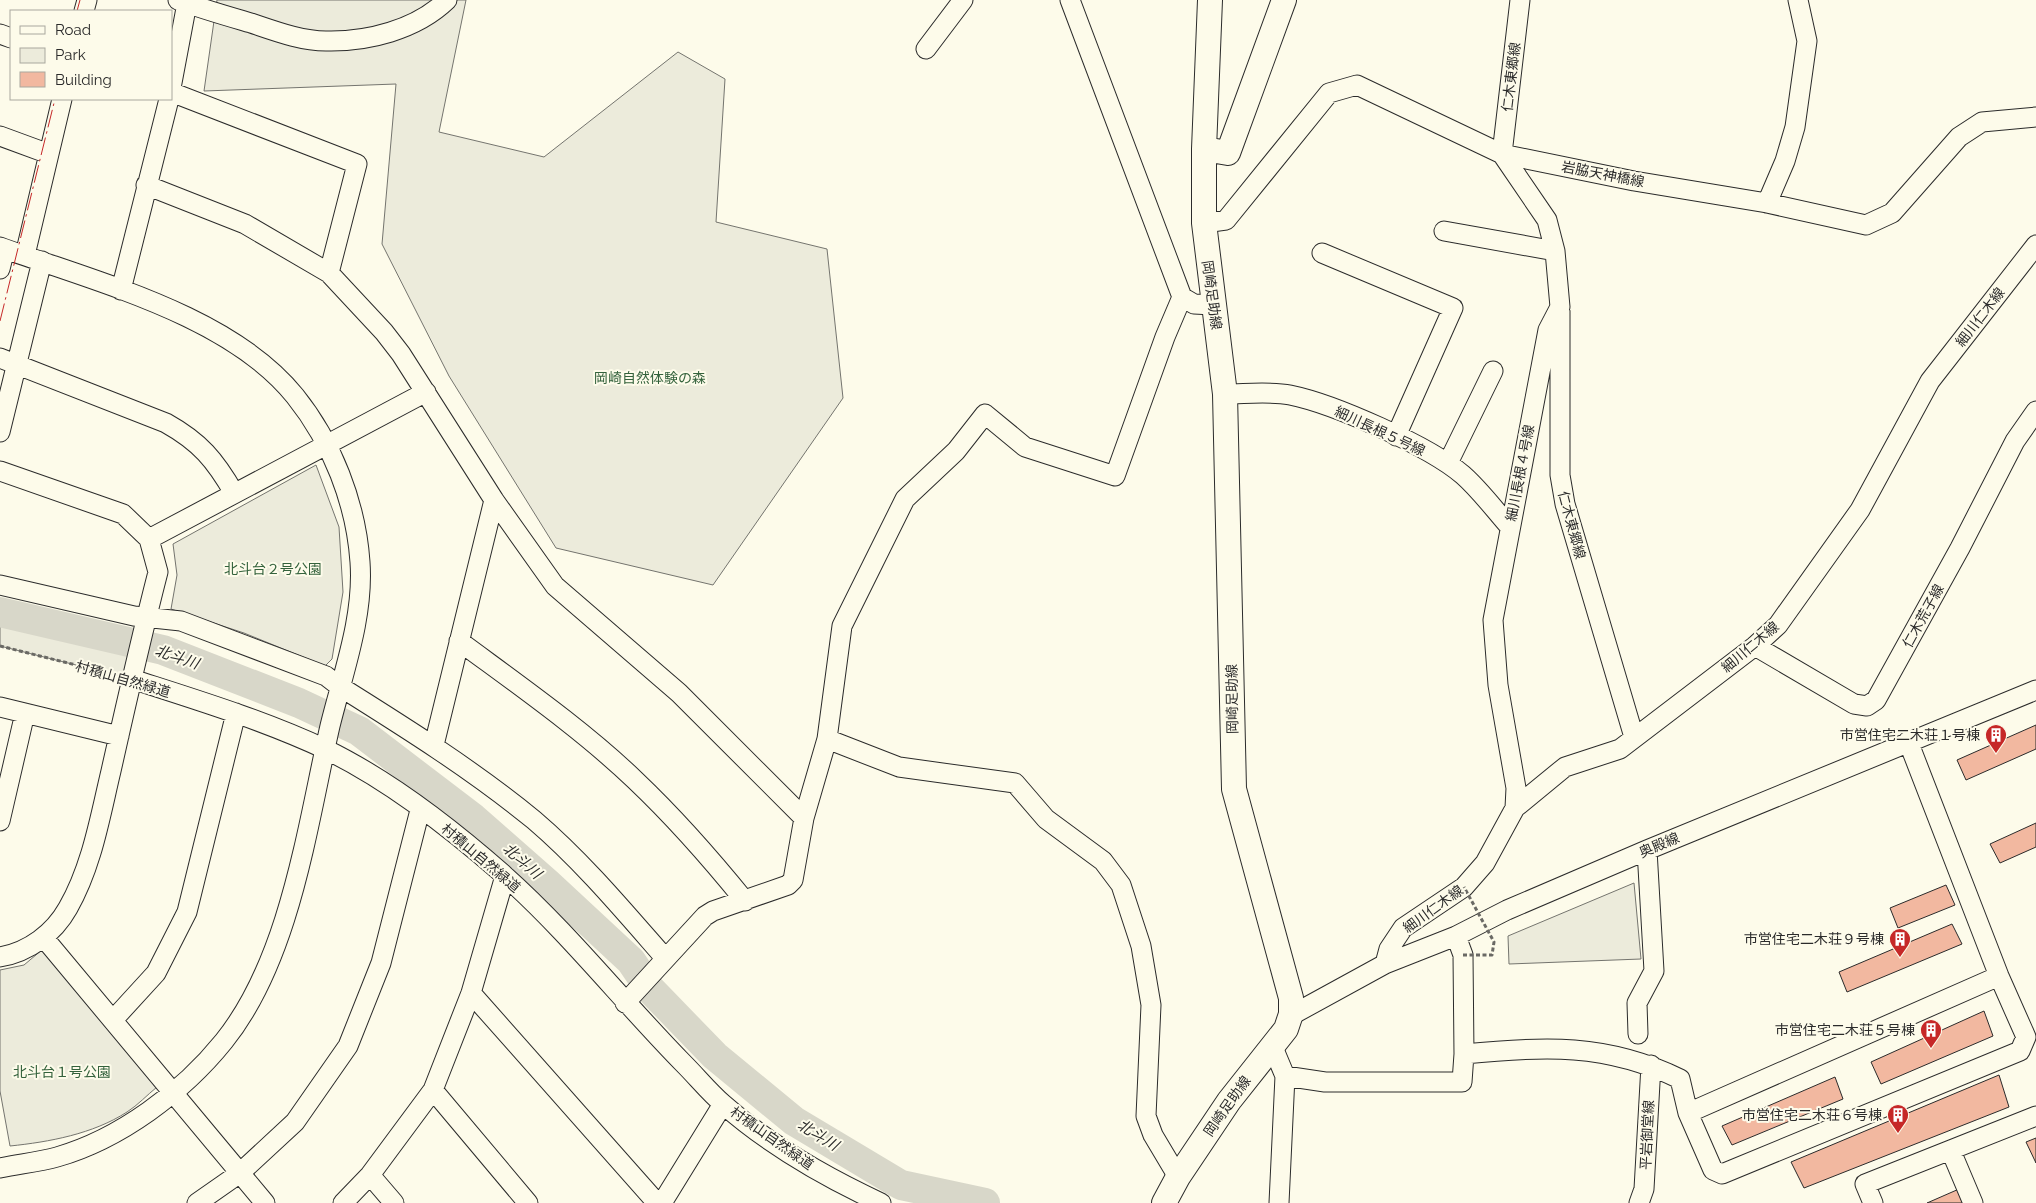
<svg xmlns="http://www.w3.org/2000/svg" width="2036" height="1203" viewBox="0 0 2036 1203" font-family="Raleway,'Noto Sans JP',sans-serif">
  <rect width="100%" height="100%" fill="#fdfbea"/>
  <path fill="#ecebdb" stroke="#74746e" d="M 217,0 L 466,0 L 439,132 L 544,157 L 678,52 L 725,79 L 716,222 L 827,249 L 843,398 L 713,585 L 556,548 L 449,376 L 382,244 L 396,84 L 204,91 Z
    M 316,465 L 339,527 L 343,592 L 332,659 L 325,666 L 244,633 L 171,609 L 177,575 L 173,544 Z
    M 0,617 L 139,651 L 132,679 L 0,646 Z
    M 1634,883 L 1641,959 L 1509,964 L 1508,936 Z
    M 43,949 L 157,1087 C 147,1095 138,1105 127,1112 C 93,1134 49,1142 10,1146 L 0,1091 L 0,970 L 24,965 Z"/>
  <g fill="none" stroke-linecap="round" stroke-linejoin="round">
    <path stroke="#d8d7c9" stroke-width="30" d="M 0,612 L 163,650 L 299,703 L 359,731 L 473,818 L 547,883 L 631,961 L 650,989 L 715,1056 L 794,1121 L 901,1185 L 985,1203"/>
  </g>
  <path fill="#f2b8a0" stroke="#2b2b2b" d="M 2036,725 L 2036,749 L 1966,780 L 1957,760 Z
    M 2036,823 L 2036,847 L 2000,863 L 1990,844 Z
    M 1946,885 L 1955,905 L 1898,928 L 1890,908 Z
    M 1952,924 L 1962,944 L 1847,992 L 1839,972 Z
    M 1984,1011 L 1993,1036 L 1881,1084 L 1871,1062 Z
    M 1999,1075 L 2009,1107 L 1804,1188 L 1791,1162 Z
    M 1835,1077 L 1843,1099 L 1732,1145 L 1722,1126 Z
    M 2036,1138 L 2036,1163 L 2026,1142 Z
    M 1959,1189 L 1965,1203 L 1927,1203 Z"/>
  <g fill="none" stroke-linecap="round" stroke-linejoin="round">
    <g stroke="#2b2b2b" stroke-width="21">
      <path id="minor" d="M 178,0 C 202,9 227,16 251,23 C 275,31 301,41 326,41 C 367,42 416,30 447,0
        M 1070,0 L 1182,297 L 1194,304 L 1213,305
        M 84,11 L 87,0
        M 0,34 L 11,38
        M 926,49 L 963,0
        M 171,88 L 187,3
        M 171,92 L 357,164 L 329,273
        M 0,136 L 49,154
        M 1502,154 L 1547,220 L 1555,251 L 1560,307 L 1548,330 L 1493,620 L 1498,685 L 1516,788 L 1515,808
        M 1502,154 L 1520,0
        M 146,185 L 245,224 L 329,273 L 384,332 L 401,354 L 494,500 L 555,586 L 679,693 L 804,818
        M 1767,203 L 1785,161 L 1795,127 L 1807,41 L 1798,0
        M 1204,223 L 1226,220 L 1329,93 L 1357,85 L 1502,154 L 1634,181 L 1767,203 L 1866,225 L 1892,213 L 1959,137 L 1982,122 L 2036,117
        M 1444,231 L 1555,251
        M 0,247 C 95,282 230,315 295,396 C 332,442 356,503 360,562 C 364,617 343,673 330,726 C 307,827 290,959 224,1041 C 183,1092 120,1139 57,1157 C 39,1162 19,1164 0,1168
        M 1322,253 L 1453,308 L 1396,436
        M 25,255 L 62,99
        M 0,269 L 5,249
        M 121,290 L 169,99
        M 1560,311 L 1560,475 L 1565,504 L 1634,737
        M 0,358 L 166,423 C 200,442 215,460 234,493
        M 1225,394 C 1245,394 1270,391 1290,395 C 1334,404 1429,446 1463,475 C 1480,490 1494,509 1509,526
        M 0,432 L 42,261
        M 1448,463 L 1493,371
        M 0,471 L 123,514 L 149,539 L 158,572 C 141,638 126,704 111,771 C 100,817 92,866 68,908 C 54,933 29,952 0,957
        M 149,539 L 426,392
        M 0,585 L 134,616 L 181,621 L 326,676 L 339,686 C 406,728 473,770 534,820 C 582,861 623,910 665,958
        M 459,641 C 517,684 583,730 635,780 C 674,817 711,859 745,901
        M 1755,646 L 1854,704 L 1867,706 L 1876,700 L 1960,548 L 2015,441 L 2036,411
        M 132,679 C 197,700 263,720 325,749 C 387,779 453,830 504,875 C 569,933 623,1002 684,1064 C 697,1077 709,1092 723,1104 C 769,1145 825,1177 881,1203
        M 0,707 L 119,736
        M 827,739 L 899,767 L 1015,783 L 1046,819 L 1103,861 L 1121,885 L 1141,946 L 1151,1005 L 1146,1116 L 1153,1135 L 1178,1177
        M 434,745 L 494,500
        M 0,821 L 25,713
        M 44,938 L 265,1203
        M 1385,964 L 1389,949 L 1403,928 L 1464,887 L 1485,863 L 1515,808 L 1565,767 L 1620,749 L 1755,646 L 1778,625 L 1860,510 L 1930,381 L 2036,245
        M 471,993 L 657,1203
        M 625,1003 L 705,916 L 713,911 L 788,885 L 793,880 L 804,818 L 827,739 L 842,626 L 905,499 L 956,451 L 985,414 L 1025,447 L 1115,476 L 1165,337 L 1182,297
        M 1290,1016 L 1385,964 L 1456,936 L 1507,910 L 1647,850 L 2036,690
        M 113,1020 L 156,973 L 187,912 L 236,713
        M 1638,1034 L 1637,1003 L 1654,971 L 1647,850
        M 1272,1045 L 1285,1076 L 1279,1203
        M 1464,1054 C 1543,1046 1607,1043 1680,1079 L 1688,1113 L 1713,1170 L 1722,1174 L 2020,1051 L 2026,1037 L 1999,976 L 1908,741
        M 1285,1076 L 1325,1082 L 1462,1082 L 1464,1054 L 1463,955 L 1456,936
        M 433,1090 L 528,1203
        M 1688,1113 L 1999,976
        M 1951,1151 L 1973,1203
        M 370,1175 L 394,1203
        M 197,1203 L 240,1173 L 295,1122 L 348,1046 L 381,963 L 420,810
        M 343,1203 L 370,1175 L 433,1090 L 471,993 L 505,876
        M 662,1203 L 723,1104
        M 1639,1203 L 1644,1189 L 1651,1065
        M 1873,1203 L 1865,1184 L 2036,1116"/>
    </g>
    <g stroke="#2b2b2b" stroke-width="26">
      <path id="major" d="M 1204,149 L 1210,0
        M 1164,1203 L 1178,1177 L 1229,1101 L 1286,1029 L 1291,1014 L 1291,998 L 1234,789 L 1225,394 L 1204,223 L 1204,149 L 1228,153 L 1284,0"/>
    </g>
    <path stroke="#6a6964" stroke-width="3" stroke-dasharray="4 2.5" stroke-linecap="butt" d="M 0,646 L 116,675"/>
    <use href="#minor" stroke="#fdfbea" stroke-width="19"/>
    <use href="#major" stroke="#fdfbea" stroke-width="24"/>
    <path stroke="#6a6964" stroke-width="3" stroke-dasharray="4 2.5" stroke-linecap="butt" d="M 1463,955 L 1492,955 L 1494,942 L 1464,887"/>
    <path stroke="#c62828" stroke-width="1" stroke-dasharray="18 4 2.5 4" stroke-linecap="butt" d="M 77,11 L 80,0
      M 0,321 L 55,99"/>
  </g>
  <defs>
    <g id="building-pin" transform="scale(1.125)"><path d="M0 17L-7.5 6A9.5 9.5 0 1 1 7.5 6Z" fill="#c62828" stroke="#fdfbea"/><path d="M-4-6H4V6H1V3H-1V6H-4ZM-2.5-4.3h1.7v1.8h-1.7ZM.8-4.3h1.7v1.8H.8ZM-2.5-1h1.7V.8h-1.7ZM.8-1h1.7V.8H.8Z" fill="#fff"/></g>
  </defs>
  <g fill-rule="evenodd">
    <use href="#building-pin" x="1996" y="735"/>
    <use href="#building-pin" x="1900" y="939"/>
    <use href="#building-pin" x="1931" y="1030"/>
    <use href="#building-pin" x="1898" y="1115"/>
  </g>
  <g text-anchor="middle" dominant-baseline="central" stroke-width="4" stroke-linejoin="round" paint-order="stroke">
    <g font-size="14" fill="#2b2b2b" stroke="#fdfbea">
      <text transform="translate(1511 77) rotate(-83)">仁木東郷線</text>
      <text transform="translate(1603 174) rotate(11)">岩脇天神橋線</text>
      <text transform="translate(1212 295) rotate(82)">岡崎足助線</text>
      <text transform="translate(1980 317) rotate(-52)">細川仁木線</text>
      <text transform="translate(1380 431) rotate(25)">細川長根５号線</text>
      <text transform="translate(1520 473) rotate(-79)">細川長根４号線</text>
      <text transform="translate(1572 525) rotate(75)">仁木東郷線</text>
      <text transform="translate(1923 616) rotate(-61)">仁木荒子線</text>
      <text transform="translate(1750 647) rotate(-40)">細川仁木線</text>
      <text transform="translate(123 679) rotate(16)">村積山自然緑道</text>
      <text transform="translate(1232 699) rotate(-91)">岡崎足助線</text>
      <text transform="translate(1659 845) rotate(-23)">奥殿線</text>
      <text transform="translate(481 858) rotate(40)">村積山自然緑道</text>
      <text transform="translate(1433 909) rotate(-36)">細川仁木線</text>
      <text transform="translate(1227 1106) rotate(-55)">岡崎足助線</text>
      <text transform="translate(1647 1135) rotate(-87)">平岩御堂線</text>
      <text transform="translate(772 1138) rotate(35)">村積山自然緑道</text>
    </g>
    <g font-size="14" fill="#34623c" stroke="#fdfbea">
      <text x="650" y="378">岡崎自然体験の森</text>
      <text x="273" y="569">北斗台２号公園</text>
      <text x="62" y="1072">北斗台１号公園</text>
    </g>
    <g font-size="14" fill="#2b2b2b" stroke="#fdfbea" text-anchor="end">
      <text x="1980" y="735">市営住宅二木荘１号棟</text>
      <text x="1884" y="939">市営住宅二木荘９号棟</text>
      <text x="1915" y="1030">市営住宅二木荘５号棟</text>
      <text x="1882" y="1115">市営住宅二木荘６号棟</text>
    </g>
    <g font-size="15" font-style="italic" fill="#2b2b2b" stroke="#fdfbea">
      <text transform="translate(177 657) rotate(19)">北斗川</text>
      <text transform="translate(522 861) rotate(41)">北斗川</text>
      <text transform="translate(818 1135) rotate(31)">北斗川</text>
    </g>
  </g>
  <rect x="10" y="10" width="162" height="90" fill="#fdfbea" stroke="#a9a89e"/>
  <rect x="20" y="26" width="25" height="8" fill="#fdfbea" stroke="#a9a89e"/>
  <text x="55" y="35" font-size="15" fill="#2b2b2b">Road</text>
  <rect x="20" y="48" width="25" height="15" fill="#ecebdb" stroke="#a9a89e"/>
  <text x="55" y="60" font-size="15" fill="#2b2b2b">Park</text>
  <rect x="20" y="72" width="25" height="15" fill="#f2b8a0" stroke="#a9a89e"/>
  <text x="55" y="85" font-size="15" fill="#2b2b2b">Building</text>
</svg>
